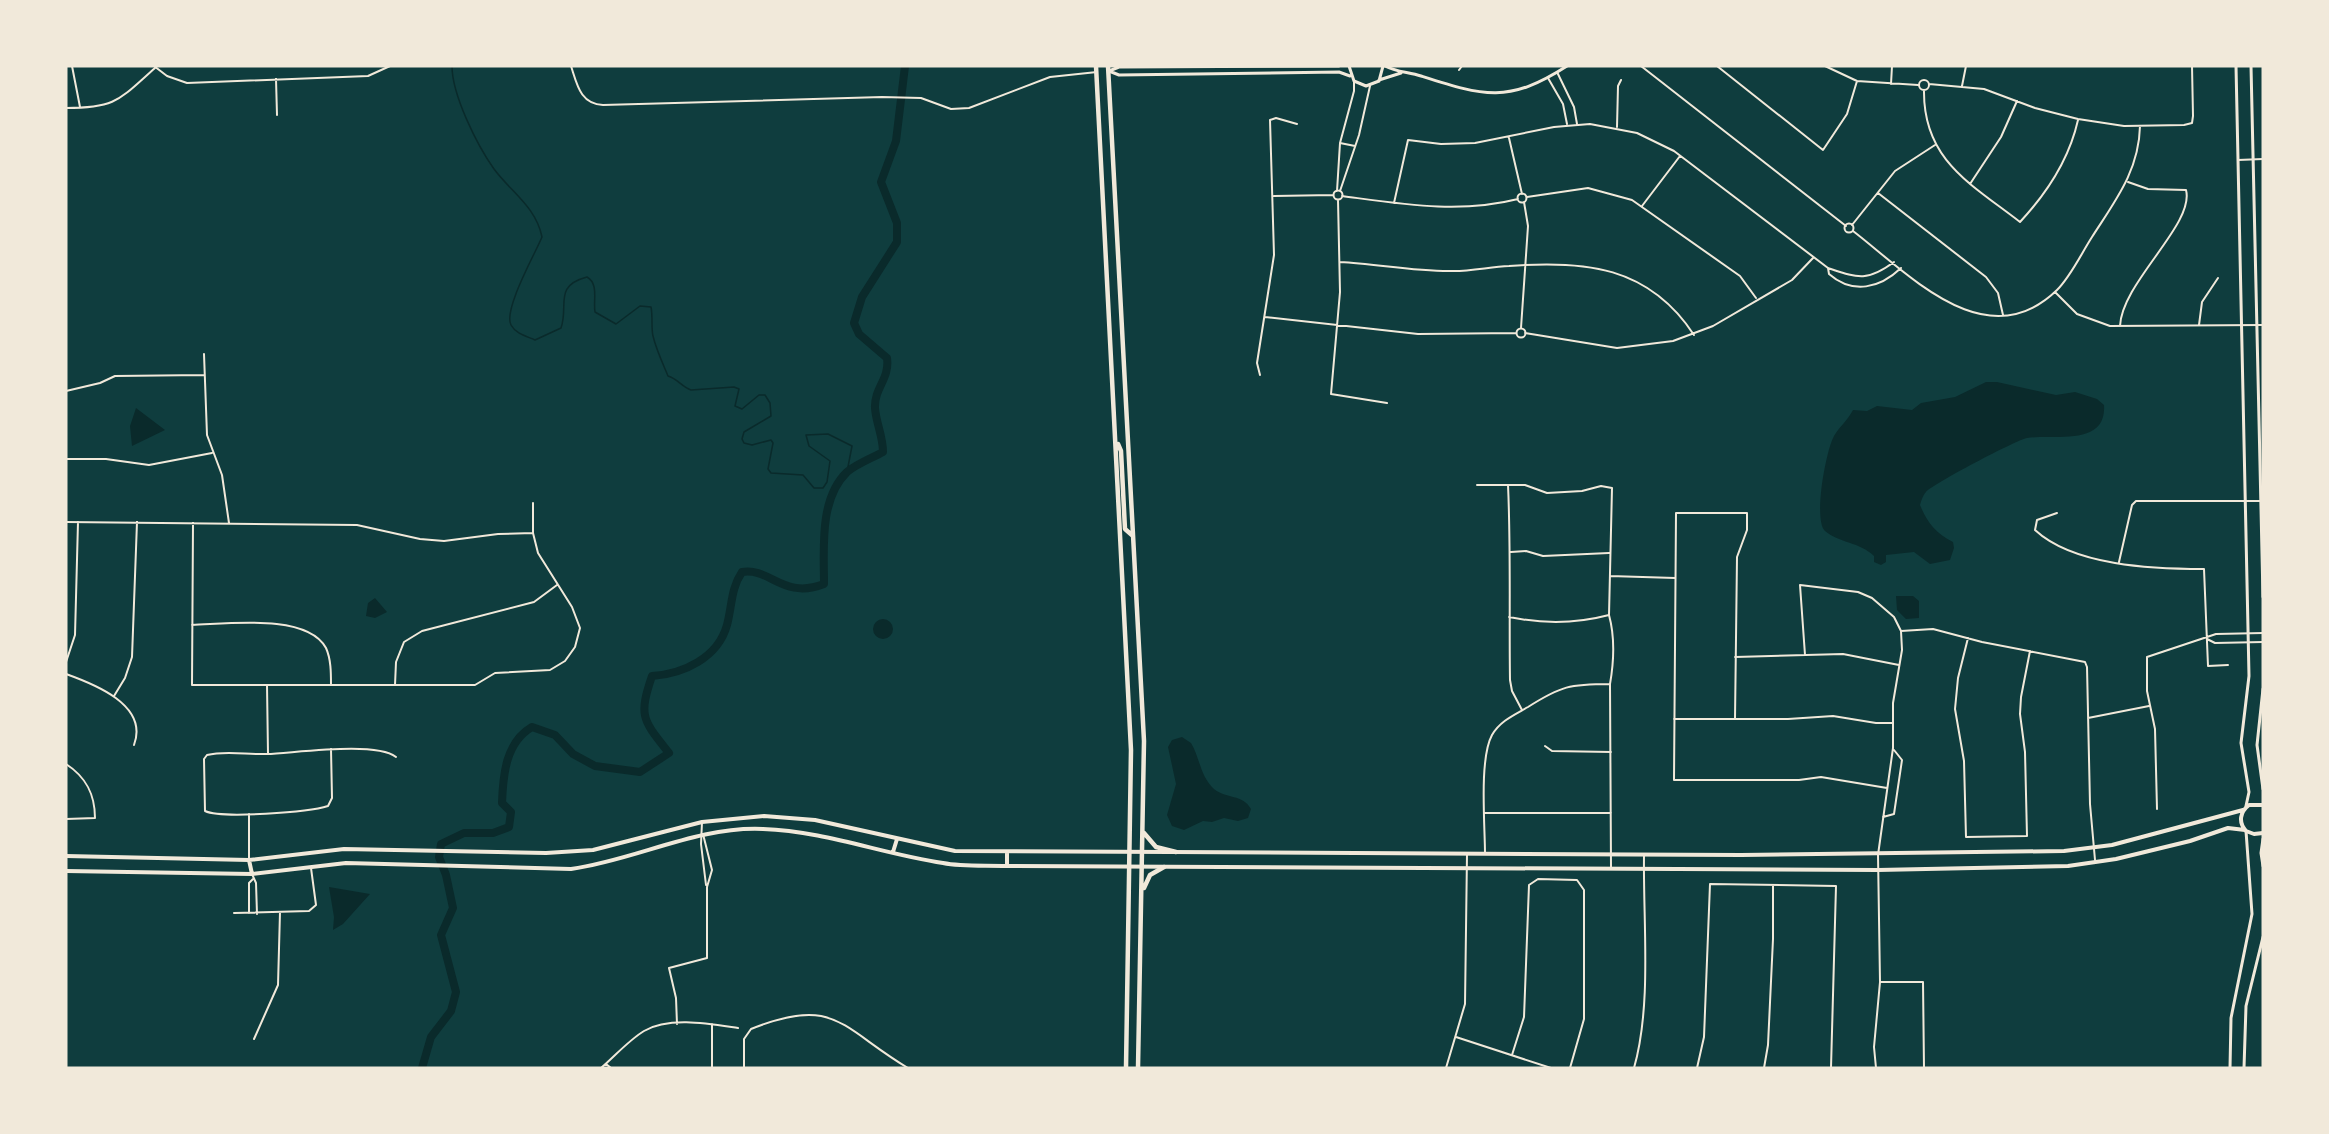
<svg xmlns="http://www.w3.org/2000/svg" width="2329" height="1134" viewBox="0 0 2329 1134" font-family="'Golos Text',sans-serif">
  <rect width="100%" height="100%" fill="#0f3d3e"/>
  <path fill="#0a2a2b" d="M 1986,382 L 1997,382 L 2056,395 L 2075,392 L 2097,399 L 2104,405 C 2107,447 2053,434 2027,438 C 2018,439 1931,485 1926,492 C 1923,495 1921,501 1920,505 C 1927,522 1935,533 1953,542 L 1954,548 L 1950,560 L 1930,564 L 1914,552 L 1886,555 L 1886,562 L 1881,565 L 1874,562 L 1874,556 C 1860,542 1839,543 1825,531 C 1813,520 1826,450 1834,436 C 1839,427 1848,420 1853,410 L 1867,411 L 1877,406 L 1912,410 L 1921,403 L 1955,397 Z
    M 136,408 L 165,430 L 132,446 L 130,426 Z
    M 1896,596 L 1913,596 L 1919,601 L 1919,618 L 1906,619 L 1897,610 Z
    M 375,598 L 387,612 L 375,618 L 366,616 L 368,603 Z
    M873 629a10 10 0 1 1 20 0a10 10 0 1 1-20 0Z
    M 1182,737 L 1191,743 C 1200,758 1200,776 1214,789 C 1226,799 1243,794 1251,809 L 1248,818 L 1238,821 L 1224,818 L 1212,822 L 1203,821 L 1184,830 L 1172,826 L 1167,815 L 1176,784 L 1168,747 L 1172,740 Z
    M 329,887 L 370,894 L 343,924 L 333,930 L 334,917 Z"/>
  <g fill="none" stroke-linecap="round" stroke-linejoin="round">
    <path stroke="#0a2a2b" stroke-width="1.5" d="M 452,66 C 452,95 477,145 494,169 C 511,192 536,207 542,237 C 535,254 503,310 511,325 C 516,334 526,336 535,340 L 561,328 C 569,305 553,286 587,277 C 599,284 593,300 595,312 L 616,324 L 640,306 L 651,307 C 653,317 651,328 653,336 C 656,349 663,364 668,376 C 678,379 682,387 691,390 L 734,387 L 739,389 L 735,406 L 742,409 L 759,395 L 765,395 L 770,403 L 771,416 L 744,432 L 742,439 L 744,443 L 752,445 L 771,440 L 773,443 L 768,469 L 771,473 L 803,475 L 814,488 L 823,488 L 827,482 L 830,461 L 809,446 L 806,435 L 828,434 L 852,446 L 847,472"/>
    <path stroke="#0a2a2b" stroke-width="8" d="M 422,1068 L 431,1037 L 451,1011 L 456,992 L 441,935 L 453,908 L 446,875 L 439,857 L 441,844 L 464,833 L 493,833 L 509,827 L 511,812 L 502,803 C 503,774 506,742 532,727 L 555,735 L 573,754 L 595,766 L 640,772 L 669,753 C 643,720 638,717 652,676 C 683,674 718,658 727,625 C 732,606 731,588 742,572 C 770,567 783,600 824,584 C 824,549 819,499 847,472 C 856,464 872,458 883,452 C 883,436 876,423 875,408 C 874,388 890,379 887,358 L 859,334 L 854,323 L 862,297 L 897,242 L 897,223 L 881,182 L 896,141 L 905,66"/>
    <path stroke="#f1e9da" stroke-width="2" d="M 72,66 L 80,107
      M 154,66 L 167,76 L 187,83 L 368,76 L 390,66
      M 571,66 C 577,84 580,104 603,105 L 882,97 L 921,98 L 951,109 L 969,108 L 1050,77 L 1097,72
      M 1641,66 L 1846,226
      M 1717,66 L 1823,150 L 1847,114 L 1857,81
      M 1825,66 L 1857,81 L 1918,85
      M 1459,70 L 1462,66
      M 1557,72 L 1574,107 L 1577,124
      M 1548,78 L 1563,104 L 1567,124
      M 276,79 L 277,115
      M1919 85a5 5 0 1 1 10 0a5 5 0 1 1-10 0Z
      M 1891,84 L 1892,66
      M 1929,84 L 1984,89 L 2035,108 L 2078,119 L 2124,126 L 2184,125 L 2192,123 L 2193,116 L 2192,66
      M 1962,86 L 1966,66
      M 1924,90 C 1923,160 1971,184 2020,222 C 2048,192 2069,160 2078,120
      M 66,108 C 116,108 119,100 155,68
      M 1617,127 L 1618,86 L 1621,80
      M 1509,138 L 1522,194
      M 1340,143 L 1355,146
      M 2238,160 L 2263,159
      M 1970,184 L 2001,137 L 2017,101
      M1333.5 195a4.5 4.5 0 1 1 9 0a4.5 4.5 0 1 1-9 0Z
      M 1337,191 L 1340,143 L 1354,91 L 1354,81
      M 1340,191 L 1359,135 L 1370,86
      M 1878,193 L 1986,277 L 1998,293 L 2003,315
      M1517.5 198a4.5 4.5 0 1 1 9 0a4.5 4.5 0 1 1-9 0Z
      M 1274,196 L 1333,195
      M 1342,196 C 1402,204 1459,214 1518,199
      M 1527,197 L 1588,188 L 1632,200 L 1740,276 L 1756,298
      M 1338,200 L 1340,292 L 1331,394 L 1387,403
      M 1394,203 L 1408,140 L 1441,144 L 1475,143 L 1554,127 L 1590,124 L 1637,133 L 1674,151 L 1828,268
      M 1642,206 L 1680,156
      M1844.5 228a4.5 4.5 0 1 1 9 0a4.5 4.5 0 1 1-9 0Z
      M 1852,225 L 1895,171 L 1935,145
      M 1853,231 C 1909,274 1986,359 2057,290 C 2071,276 2081,254 2092,237 C 2115,201 2139,171 2140,126
      M 1340,262 C 1378,264 1416,272 1454,271 C 1472,271 1490,267 1509,266 C 1584,260 1649,266 1694,335
      M 1894,262 C 1867,282 1858,278 1828,268 L 1829,274 C 1853,295 1880,288 1901,268
      M 2055,292 L 2077,314 L 2110,326 L 2263,325
      M 1265,317 L 1418,334 L 1516,333
      M 2199,325 L 2202,302 L 2218,278
      M 2120,326 C 2122,282 2195,224 2186,190 L 2148,189 L 2128,182
      M 1521,328 L 1528,226 L 1524,202
      M1516.5 333a4.5 4.5 0 1 1 9 0a4.5 4.5 0 1 1-9 0Z
      M 1525,333 L 1617,348 L 1673,341 L 1713,326 L 1792,280 L 1813,258
      M 204,354 L 207,435 L 222,475 L 229,523
      M 1260,375 L 1257,363 L 1274,255 L 1270,120 L 1276,118 L 1297,124
      M 66,391 L 100,383 L 115,376 L 204,375
      M 66,459 L 106,459 L 149,465 L 212,453
      M 1477,485 L 1525,485 L 1547,493 L 1582,491 L 1601,486 L 1612,488 L 1609,615 C 1615,637 1614,661 1610,684 L 1611,868
      M 1508,485 C 1511,550 1509,615 1510,680 L 1512,691 L 1522,710
      M 2057,513 L 2037,520 L 2035,530 C 2074,566 2153,569 2204,569 L 2208,666 L 2228,665
      M 66,522 L 357,525 L 420,539 L 444,541 L 498,534 L 533,533
      M 193,523 L 192,685 L 475,685 L 495,673 L 550,670 L 565,661 L 575,647 L 580,628 L 572,607 L 538,553 L 533,533 L 533,503
      M 1511,552 L 1526,551 L 1543,556 L 1609,553
      M 2119,562 L 2132,505 L 2136,501 L 2263,501
      M 1610,576 L 1675,578
      M 1509,617 C 1543,624 1575,624 1609,615
      M 192,625 C 227,624 307,613 326,648 C 331,659 331,673 331,685
      M 1901,631 L 1933,629 L 1982,642 L 2085,662 L 2087,667 L 2090,804 L 2095,860
      M 1968,638 L 1958,678 L 1955,709 L 1964,761 L 1966,837 L 2027,836 L 2025,752 L 2020,714 L 2021,697 L 2030,651
      M 2207,639 L 2215,643 L 2263,642
      M 1805,655 L 1800,585 L 1858,592 L 1872,598 L 1894,617 L 1901,631 L 1902,650 L 1893,703 L 1893,748 L 1878,855 L 1880,982 L 1874,1047 L 1876,1068
      M 1735,657 L 1843,654 L 1899,665
      M 66,662 L 75,635 L 78,522
      M 66,674 C 94,684 149,705 134,745
      M 267,685 L 268,754
      M 395,685 L 396,662 L 404,642 L 422,631 L 534,602 L 557,585
      M 114,696 L 125,678 L 132,657 L 137,522
      M 2088,718 L 2149,706
      M 1674,719 L 1788,719 L 1833,716 L 1876,723 L 1892,723
      M 1735,719 L 1737,557 L 1747,530 L 1747,513 L 1676,513 L 1674,780 L 1799,780 L 1821,777 L 1887,788
      M 1545,746 L 1552,751 L 1611,752
      M 331,749 L 332,798 L 328,806 C 309,812 222,819 205,811 L 204,759 L 207,755 C 226,750 248,755 267,754 C 295,753 376,741 396,757
      M 66,764 C 86,777 95,794 95,818 L 66,819
      M 2157,809 L 2155,729 L 2147,691 L 2147,657 L 2216,634 L 2263,633
      M 1485,813 L 1611,813
      M 249,814 L 249,859
      M 1883,817 L 1894,814 L 1902,760 L 1894,750
      M 702,822 L 701,844 L 706,885
      M 1485,854 C 1485,825 1479,759 1492,735 C 1500,721 1514,715 1528,707 C 1561,686 1570,684 1610,684
      M 252,874 L 256,883 L 257,914
      M 234,913 L 309,911 L 316,905 L 311,868
      M 249,913 L 249,883 L 253,879
      M 1880,982 L 1923,982 L 1924,1068
      M 677,1024 L 676,998 L 669,968 L 707,958 L 707,887 L 712,870 L 703,834
      M 712,1024 L 712,1068
      M 1456,1037 L 1551,1068
      M 254,1039 L 278,985 L 280,912
      M 1512,1055 L 1524,1017 L 1529,885 L 1538,879 L 1577,880 L 1584,890 L 1584,1019 L 1570,1068
      M 606,1064 L 611,1068
      M 601,1068 C 615,1056 629,1040 644,1031 C 669,1016 711,1024 738,1028
      M 744,1068 L 744,1039 L 751,1029 C 835,995 841,1028 908,1068
      M 1446,1068 L 1465,1004 L 1467,854
      M 1634,1068 C 1652,1005 1643,922 1644,856
      M 1697,1068 L 1704,1037 L 1710,884 L 1836,886 L 1831,1068
      M 1764,1068 L 1768,1045 L 1773,939 L 1773,885"/>
    <path stroke="#f1e9da" stroke-width="3" d="M 1349,66 L 1354,81 L 1366,86 L 1379,81 L 1383,66
      M 1385,66 C 1396,72 1409,72 1421,76 C 1484,96 1508,104 1567,66
      M 2236,66 L 2249,676 L 2241,743 L 2249,792 L 2246,806
      M 2251,66 L 2263,597
      M 1109,71 L 1119,75 L 1339,72 L 1350,76
      M 1109,71 L 1119,67 L 1339,66
      M 1379,80 L 1401,73
      M 2263,689 L 2257,745 L 2263,789
      M 2263,839 L 2261,853 L 2263,866
      M 2230,1068 L 2231,1018 L 2252,914 L 2246,831
      M 2244,1068 L 2246,1006 L 2263,937"/>
    <path stroke="#f1e9da" stroke-width="4" d="M 2263,805 L 2249,805 C 2240,812 2238,822 2246,831 L 2254,834 L 2263,833
      M 893,852 L 897,839
      M 66,856 L 249,860 L 344,849 L 546,853 L 593,850 L 702,822 L 764,816 L 815,820 L 955,851 L 1741,855 L 2064,851 L 2112,845 L 2243,810
      M 249,860 L 252,874
      M 1007,866 L 1007,852
      M 66,871 L 252,874 L 346,863 L 571,869 C 636,860 697,826 763,829 C 825,831 882,854 943,863 C 963,867 986,865 1007,866 L 1878,870 L 2068,866 L 2116,859 L 2190,841 L 2228,828 L 2245,830"/>
    <path stroke="#f1e9da" stroke-width="4.5" d="M 1096,66 L 1131,750 L 1126,1068
      M 1108,66 L 1144,741 L 1138,1068
      M 1118,444 L 1121,451 L 1125,529 L 1133,536
      M 1144,833 L 1156,847 L 1176,852
      M 1144,888 L 1150,875 L 1164,867"/>
  </g>
  <rect width="2329" height="1134" fill="none" stroke="#f1e9da" stroke-width="135"/>
</svg>
